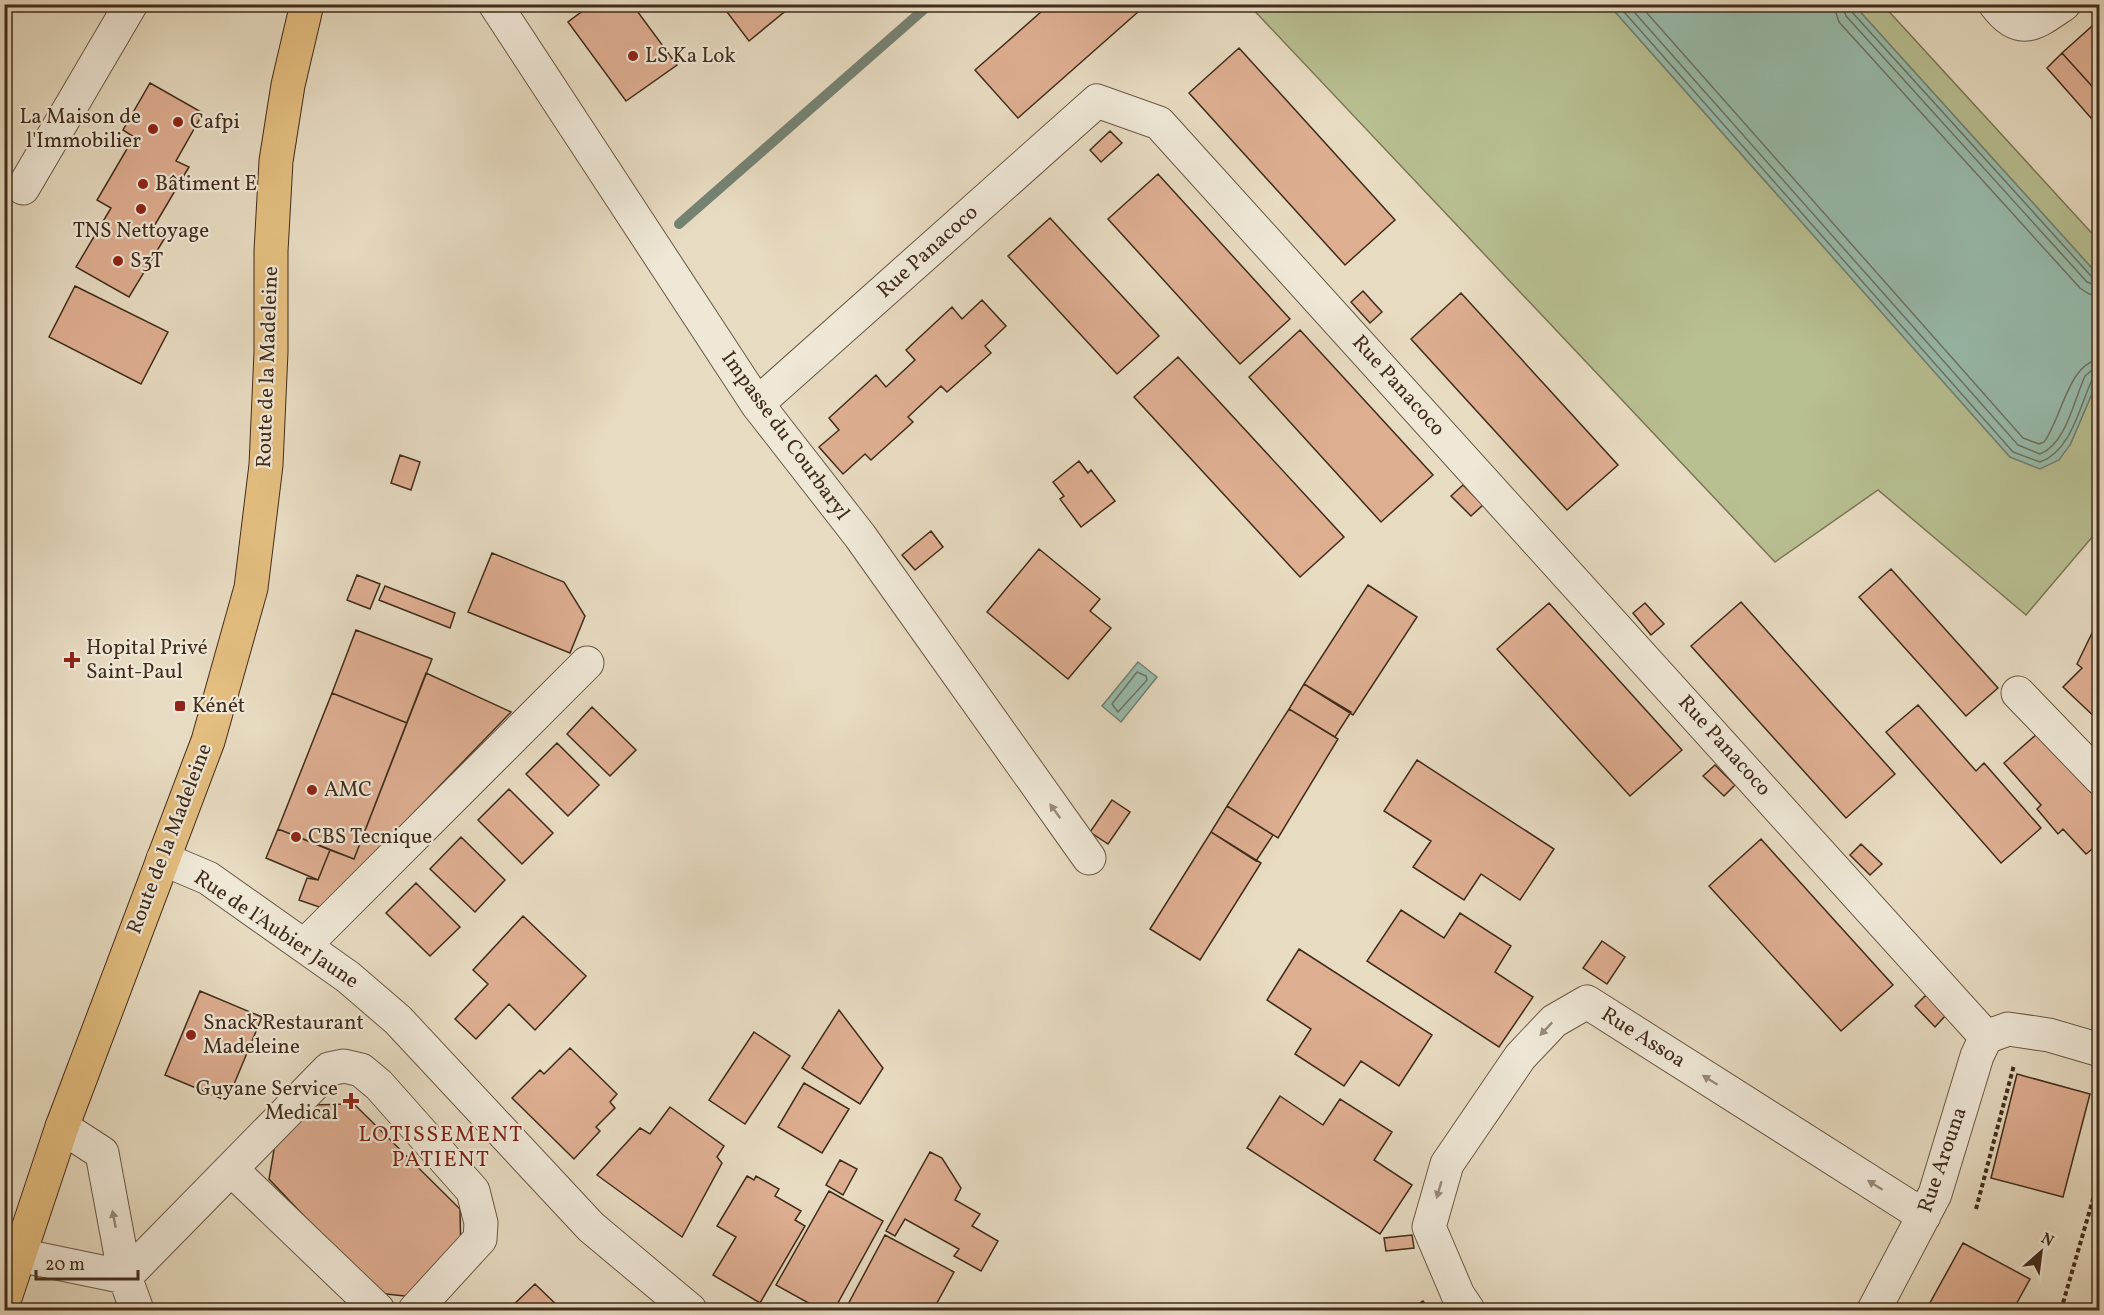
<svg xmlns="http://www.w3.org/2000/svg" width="2104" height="1315" viewBox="0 0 2104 1315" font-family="Vollkorn,serif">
  <rect width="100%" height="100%" fill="#e7dbc1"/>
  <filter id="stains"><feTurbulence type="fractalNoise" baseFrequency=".00333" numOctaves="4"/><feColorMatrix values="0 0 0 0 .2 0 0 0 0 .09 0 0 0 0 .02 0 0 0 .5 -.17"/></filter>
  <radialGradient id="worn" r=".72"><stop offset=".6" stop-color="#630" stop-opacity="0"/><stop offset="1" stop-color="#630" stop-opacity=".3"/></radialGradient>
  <path fill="#b8bf91" stroke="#7c7656" stroke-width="1.5" d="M 1249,5 L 1609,5 L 2010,457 L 2070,445 L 2099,377 L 2099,529 L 2026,615 L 1878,490 L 1775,562 Z
    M 1854,5 L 1883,5 L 2099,241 L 2099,276 Z"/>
  <path fill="#98bcad" stroke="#758273" stroke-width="1.5" d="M 1609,5 L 1854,5 L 2099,276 L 2099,377 L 2070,445 L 2059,460 L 2040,469 L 2010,457 Z
    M 1138,662 L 1157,677 L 1121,722 L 1102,706 Z"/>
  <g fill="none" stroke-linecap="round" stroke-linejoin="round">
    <path stroke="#6c7464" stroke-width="1.5" d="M 1617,4 L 2013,452 L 2040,462 C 2071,451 2079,408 2092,380 L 2100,377
      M 1627,4 L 2018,445 L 2040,454 C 2066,444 2074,400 2085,376 L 2092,370 L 2100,369
      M 1639,4 L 2023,438 L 2039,444 L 2044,442 C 2061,420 2069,361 2100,360
      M 1833,4 L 1839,22 L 2080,288 L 2089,294 L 2100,296
      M 1842,4 L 1846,16 L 2087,282 L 2100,287
      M 1850,4 L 1851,11 L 2092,277 L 2100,279
      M 1137,672 L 1146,676 L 1147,680 L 1118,712 L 1112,704 Z"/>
    <path stroke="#758273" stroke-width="10" d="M 679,224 L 930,4"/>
  </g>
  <path fill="#deae91" stroke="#412c1b" stroke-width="1.5" d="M 592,4 L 632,4 L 677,65 L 626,101 L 568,22 Z
    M 721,4 L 794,4 L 749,41 Z
    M 1050,4 L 1147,4 L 1018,118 L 975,70 Z
    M 2100,19 L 2100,95 L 2062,53 Z
    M 1239,48 L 1395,220 L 1345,265 L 1189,93 Z
    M 2062,53 L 2100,95 L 2100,110 L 2091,118 L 2047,68 Z
    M 150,83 L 203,113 L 176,161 L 189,167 L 153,228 L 166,236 L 129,297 L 76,267 L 111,208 L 97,200 L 134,137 L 123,130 Z
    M 1110,131 L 1122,143 L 1101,162 L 1090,150 Z
    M 1158,174 L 1290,319 L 1240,364 L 1108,219 Z
    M 1050,218 L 1159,336 L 1117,374 L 1008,256 Z
    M 75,286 L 168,332 L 141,384 L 49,337 Z
    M 1363,291 L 1382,312 L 1370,323 L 1351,302 Z
    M 1461,293 L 1618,465 L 1567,510 L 1411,339 Z
    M 982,300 L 1006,326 L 985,346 L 991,353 L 947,392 L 941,386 L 908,417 L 913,422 L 871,460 L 865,454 L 843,474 L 819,447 L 839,430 L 829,418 L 876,375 L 886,387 L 915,360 L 906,350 L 952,307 L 962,319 Z
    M 1300,330 L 1433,475 L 1381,522 L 1249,377 Z
    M 1178,357 L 1344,537 L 1300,577 L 1134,397 Z
    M 400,455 L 420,462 L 411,490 L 391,483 Z
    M 1079,461 L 1088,473 L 1091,470 L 1115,501 L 1081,527 L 1060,499 L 1064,496 L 1053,482 Z
    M 1463,485 L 1483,505 L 1471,516 L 1451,496 Z
    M 931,531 L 943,547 L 915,570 L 902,555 Z
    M 1039,549 L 1100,599 L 1090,611 L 1111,628 L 1068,679 L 987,612 Z
    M 492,553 L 564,582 L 585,616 L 570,653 L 468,612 Z
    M 1891,569 L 1998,688 L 1966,716 L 1859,597 Z
    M 357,575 L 380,584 L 370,609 L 347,600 Z
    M 1368,585 L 1417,617 L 1353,715 L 1304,684 Z
    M 385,586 L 455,613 L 450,628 L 379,600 Z
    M 1741,602 L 1895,774 L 1846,818 L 1691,646 Z
    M 1549,603 L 1682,750 L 1630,796 L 1497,649 Z
    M 1645,603 L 1664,624 L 1651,635 L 1633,613 Z
    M 2095,627 L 2100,629 L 2100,722 L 2063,687 L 2082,668 L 2077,664 Z
    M 356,630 L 432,659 L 407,723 L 332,693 Z
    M 426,673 L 511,712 L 322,908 L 299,900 L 307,878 L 318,880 L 330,850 L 354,859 Z
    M 1304,684 L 1351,712 L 1335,737 L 1289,709 Z
    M 332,693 L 407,723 L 354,859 L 278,829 Z
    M 1918,705 L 1976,771 L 1984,763 L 2041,828 L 2001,863 L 1886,732 Z
    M 592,707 L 636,750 L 610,776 L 567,734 Z
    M 1289,709 L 1338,739 L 1278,838 L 1227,806 Z
    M 2038,733 L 2100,802 L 2100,843 L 2086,854 L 2063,829 L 2058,834 L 2037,809 L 2041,805 L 2004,763 Z
    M 557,743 L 599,785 L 568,816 L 526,774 Z
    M 1417,760 L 1554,849 L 1520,900 L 1481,874 L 1464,900 L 1413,867 L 1431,841 L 1384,811 Z
    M 1715,765 L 1735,785 L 1724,796 L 1703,776 Z
    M 509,789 L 553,833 L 522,864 L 478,820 Z
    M 1112,800 L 1130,812 L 1108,844 L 1090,832 Z
    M 1227,806 L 1273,835 L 1256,861 L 1211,832 Z
    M 278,829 L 330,850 L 318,880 L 266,858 Z
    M 1211,832 L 1261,863 L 1200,960 L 1150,929 Z
    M 461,837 L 505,880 L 475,912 L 430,869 Z
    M 1761,839 L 1893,985 L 1841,1031 L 1709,886 Z
    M 1861,844 L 1882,864 L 1870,875 L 1850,855 Z
    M 416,883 L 460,927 L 430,956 L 386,913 Z
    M 1401,910 L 1444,938 L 1460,913 L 1511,946 L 1495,972 L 1533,997 L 1499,1047 L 1367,961 Z
    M 523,916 L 586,976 L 535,1030 L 509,1004 L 476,1039 L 455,1019 L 488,984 L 473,970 Z
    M 1602,941 L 1625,957 L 1607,984 L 1583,968 Z
    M 1299,949 L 1432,1035 L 1399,1086 L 1361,1061 L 1344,1086 L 1295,1054 L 1311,1029 L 1267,1000 Z
    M 200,991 L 262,1017 L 227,1101 L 165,1075 Z
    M 1926,995 L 1946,1015 L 1935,1027 L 1915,1006 Z
    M 839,1010 L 883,1068 L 860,1104 L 802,1068 Z
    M 754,1032 L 790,1056 L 745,1124 L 709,1100 Z
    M 570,1048 L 617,1094 L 610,1102 L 615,1108 L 596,1127 L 600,1131 L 574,1159 L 512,1098 L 540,1070 L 544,1074 Z
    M 2017,1074 L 2090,1094 L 2063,1197 L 1991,1178 Z
    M 804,1083 L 849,1109 L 822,1153 L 778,1127 Z
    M 1280,1096 L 1323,1125 L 1340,1099 L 1392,1132 L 1374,1160 L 1412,1185 L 1380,1234 L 1247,1148 Z
    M 354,1104 L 460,1209 L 461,1259 L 423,1298 L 377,1293 L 269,1179 L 276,1138 L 307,1105 Z
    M 670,1107 L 724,1146 L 717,1157 L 722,1163 L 682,1237 L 597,1175 L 640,1128 L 650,1134 Z
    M 930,1152 L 942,1158 L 961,1188 L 955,1200 L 980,1214 L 972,1226 L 998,1241 L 981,1271 L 954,1256 L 959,1249 L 905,1219 L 895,1236 L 886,1231 Z
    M 840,1160 L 857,1169 L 843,1195 L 826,1185 Z
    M 747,1176 L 754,1180 L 756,1176 L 779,1189 L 775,1196 L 801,1211 L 795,1220 L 805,1226 L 760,1303 L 713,1275 L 736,1237 L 717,1226 Z
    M 829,1191 L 883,1221 L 834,1310 L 821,1310 L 776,1285 Z
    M 885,1235 L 954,1272 L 933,1310 L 845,1310 Z
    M 1412,1235 L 1414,1248 L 1386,1251 L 1384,1238 Z
    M 1963,1243 L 2030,1279 L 2013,1310 L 1926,1310 Z
    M 535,1284 L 562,1310 L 508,1310 Z
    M 1423,1301 L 1430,1310 L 1409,1310 Z"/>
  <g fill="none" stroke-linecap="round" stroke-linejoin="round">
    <g stroke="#6a5844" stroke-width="35">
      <path id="minor" d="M 495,4 L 757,404 L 860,536 L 1089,858
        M 1995,4 C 2020,38 2036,23 2064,4
        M 23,188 L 131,4
        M 757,404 L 1097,101 L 1159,123 L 1986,1037
        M 2018,693 L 2100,778
        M 163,859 L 208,878 L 348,977 L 398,1020 L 591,1227 L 690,1310
        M 305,945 L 587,663
        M 1986,1037 L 2008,1029 L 2049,1035 L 2100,1050
        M 62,1127 L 102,1153 L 125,1277 L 137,1310
        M 231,1169 L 378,1310
        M 19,1255 L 125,1277
        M 125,1277 L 329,1069 L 344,1066 L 361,1070 L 379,1085 L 473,1191 L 481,1223 L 480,1239 L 415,1310
        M 1468,1310 L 1458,1295 L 1429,1227 L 1447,1164 L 1520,1057 L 1554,1021 L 1587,1002 L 1924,1216
        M 1874,1310 L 1935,1194 L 1977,1056 L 1986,1037"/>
    </g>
    <g stroke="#412c1b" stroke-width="35">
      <path id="major" d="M 4,1301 L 62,1127 L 208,741 L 251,588 L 266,465 L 271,352 L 271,251 L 276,161 L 288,85 L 307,4"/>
    </g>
    <path stroke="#412c1b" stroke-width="4" stroke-dasharray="4.5 3" stroke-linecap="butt" d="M 1976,1209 L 2014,1065
      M 2061,1310 L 2100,1175"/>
    <use href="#minor" stroke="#efe8d7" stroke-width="33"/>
    <use href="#major" stroke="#e4be80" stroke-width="33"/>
  </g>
  <defs><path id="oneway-solid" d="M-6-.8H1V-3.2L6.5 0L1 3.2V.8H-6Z" transform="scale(1.5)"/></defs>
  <g fill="#988a79">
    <use href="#oneway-solid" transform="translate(1055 811) rotate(-126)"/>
    <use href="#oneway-solid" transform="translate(1546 1029) rotate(133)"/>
    <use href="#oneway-solid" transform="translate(1710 1080) rotate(-148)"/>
    <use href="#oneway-solid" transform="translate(1875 1185) rotate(-148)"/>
    <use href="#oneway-solid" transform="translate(1439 1190) rotate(106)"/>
    <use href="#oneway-solid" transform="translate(114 1219) rotate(-101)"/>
  </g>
  <g fill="#8f2418" stroke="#efe8d7" stroke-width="2">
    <circle cx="633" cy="56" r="6"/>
    <circle cx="178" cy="122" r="6"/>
    <circle cx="153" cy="129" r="6"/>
    <circle cx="143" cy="184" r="6"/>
    <circle cx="141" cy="209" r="6"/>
    <circle cx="118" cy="261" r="6"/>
    <path d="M69 651h6v6h6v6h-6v6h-6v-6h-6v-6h6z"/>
    <rect x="174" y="700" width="12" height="12" rx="3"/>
    <circle cx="312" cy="790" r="6"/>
    <circle cx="296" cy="837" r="6"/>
    <circle cx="191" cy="1035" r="6"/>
    <path d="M348 1092h6v6h6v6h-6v6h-6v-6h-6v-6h6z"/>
  </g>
  <g text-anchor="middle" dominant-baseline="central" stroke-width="4.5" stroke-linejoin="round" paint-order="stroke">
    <g font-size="21" fill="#412c1b" stroke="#efe8d7" text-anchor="start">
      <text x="645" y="56">LS Ka Lok</text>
      <text x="141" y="117" text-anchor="end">La Maison de<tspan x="141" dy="24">l'Immobilier</tspan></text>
      <text x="190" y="122">Cafpi</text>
      <text x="155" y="184">Bâtiment E</text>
      <text x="141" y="231" text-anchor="middle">TNS Nettoyage</text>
      <text x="130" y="261">S3T</text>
      <text x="86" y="648">Hopital Privé<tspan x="86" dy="24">Saint-Paul</tspan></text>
      <text x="192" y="706">Kénét</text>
      <text x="324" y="790">AMC</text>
      <text x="308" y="837">CBS Tecnique</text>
      <text x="203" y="1023">Snack Restaurant<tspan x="203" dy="24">Madeleine</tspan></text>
      <text x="338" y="1089" text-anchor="end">Guyane Service<tspan x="338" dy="24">Medical</tspan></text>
    </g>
    <g font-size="21" fill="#412c1b" stroke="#efe8d7">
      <text transform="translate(928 252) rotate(-42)">Rue Panacoco</text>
      <text transform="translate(268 367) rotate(-88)">Route de la Madeleine</text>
      <text transform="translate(1398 386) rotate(48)">Rue Panacoco</text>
      <text transform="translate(785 436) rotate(54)">Impasse du Courbaryl</text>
      <text transform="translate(1724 746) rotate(48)">Rue Panacoco</text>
      <text transform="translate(170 839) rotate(-69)">Route de la Madeleine</text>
      <text transform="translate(276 930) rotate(34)">Rue de l'Aubier Jaune</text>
      <text transform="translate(1643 1038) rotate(32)">Rue Assoa</text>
      <text transform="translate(1943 1160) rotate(-71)">Rue Arouna</text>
    </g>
    <g font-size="22" letter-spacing="1.5" fill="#7a1f14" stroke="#efe8d7">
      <text x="441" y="1135">LOTISSEMENT<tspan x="441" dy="25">PATIENT</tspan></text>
    </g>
  </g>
  <rect width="2104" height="1315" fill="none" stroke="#e7dbc1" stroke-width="24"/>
  <rect x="6" y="6" width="2092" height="1303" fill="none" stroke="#412c1b" stroke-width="3"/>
  <rect x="12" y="12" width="2080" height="1291" fill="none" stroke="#412c1b" stroke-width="1.5"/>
  <g transform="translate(2041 1252) rotate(28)" stroke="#efe8d7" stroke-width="4.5" paint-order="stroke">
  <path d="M0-4.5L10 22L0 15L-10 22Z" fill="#412c1b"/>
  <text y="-9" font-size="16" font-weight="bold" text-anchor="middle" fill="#412c1b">N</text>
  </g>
  <path d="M36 1270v9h102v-9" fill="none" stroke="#412c1b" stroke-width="3"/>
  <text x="45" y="1270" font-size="18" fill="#412c1b" stroke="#efe8d7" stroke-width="4.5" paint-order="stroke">20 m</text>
  <rect width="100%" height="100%" filter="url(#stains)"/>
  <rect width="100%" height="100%" fill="url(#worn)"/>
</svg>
